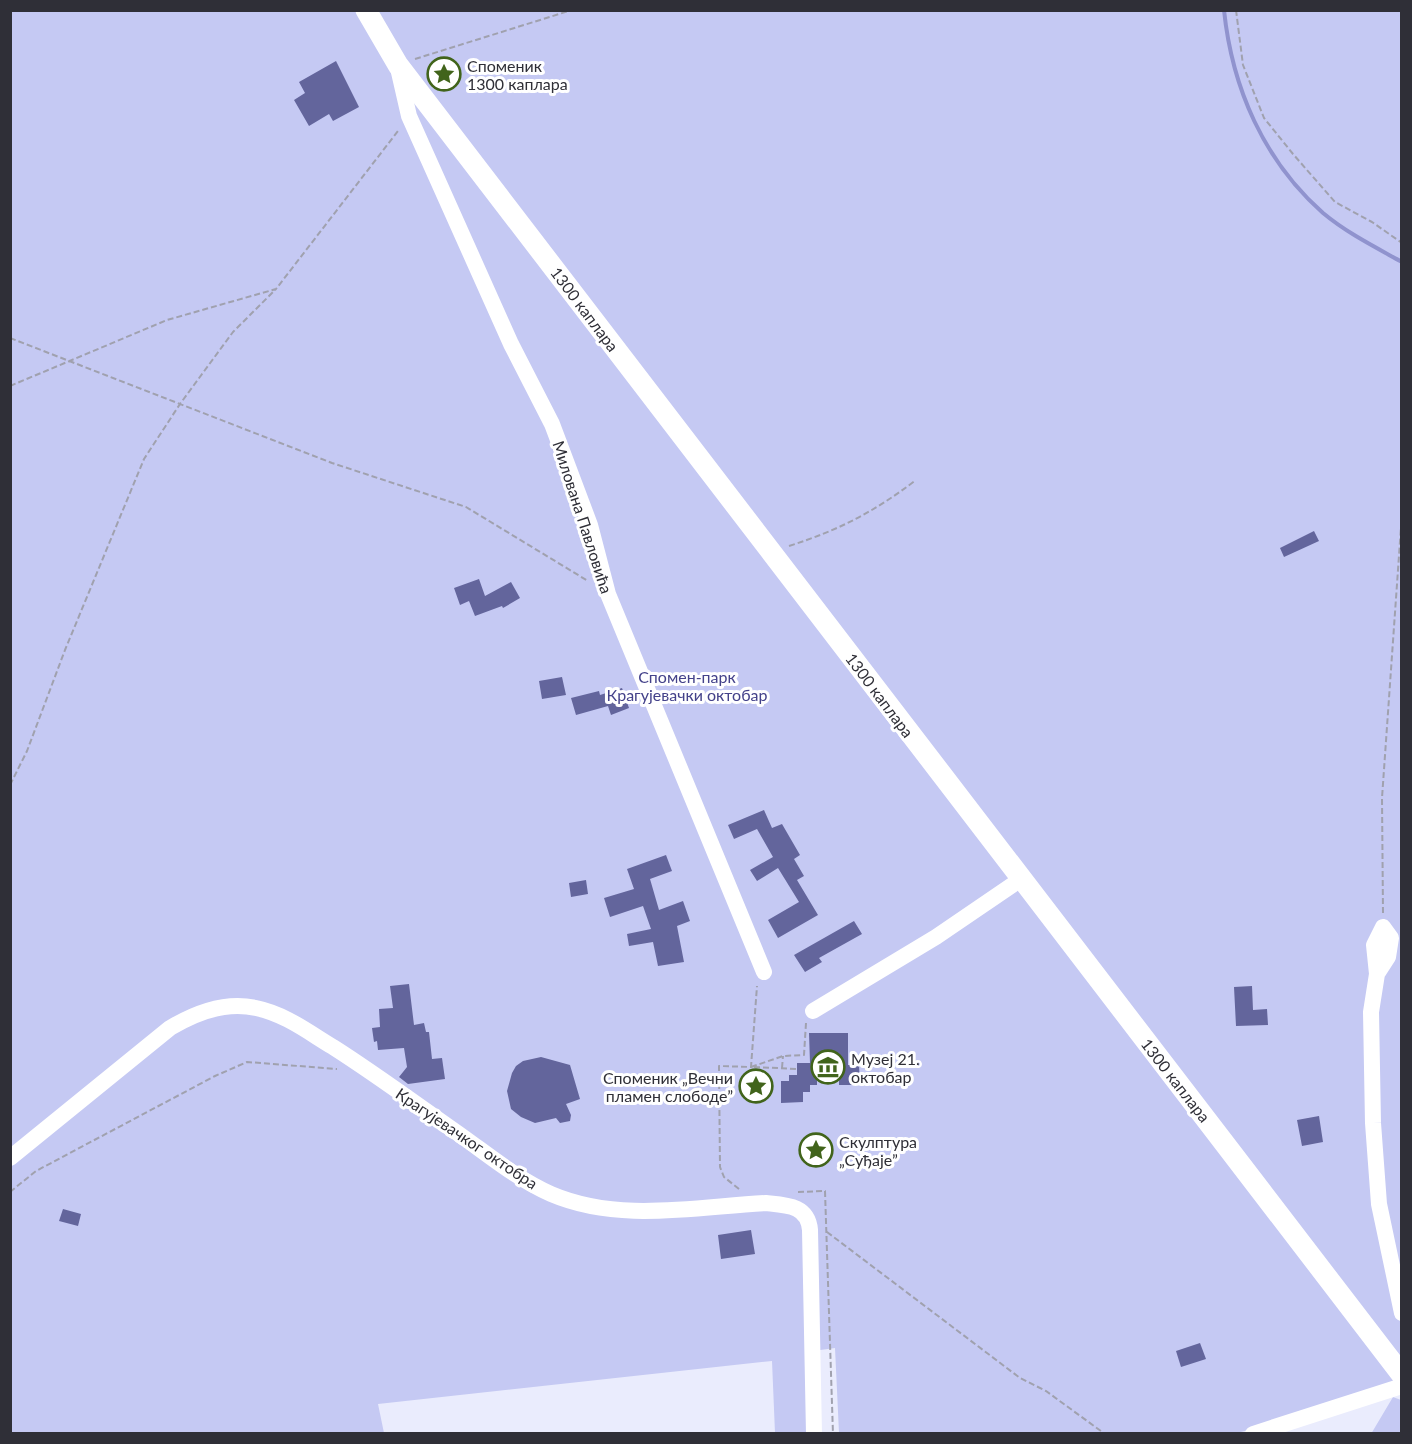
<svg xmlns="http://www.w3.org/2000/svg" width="1412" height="1444" viewBox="0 0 1412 1444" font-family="Lato,sans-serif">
  <rect width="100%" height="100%" fill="#eaecfd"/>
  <path fill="#c5c9f3" d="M 10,11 L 1401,11 L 1401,1390 L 1237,1433 L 839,1433 L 835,1348 L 813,1351 L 817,1433 L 775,1433 L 772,1361 L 378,1404 L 384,1433 L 11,1433 Z
    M 1393,1397 L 1401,1400 L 1401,1433 L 1371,1434 Z"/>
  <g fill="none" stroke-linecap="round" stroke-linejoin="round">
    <path stroke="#9093ce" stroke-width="4" d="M 1224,10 C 1232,88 1264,161 1323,213 C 1347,233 1375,247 1402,262"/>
  </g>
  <path fill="#63659c" d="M 336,61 L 359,107 L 333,121 L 329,114 L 309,126 L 294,100 L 305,93 L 299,82 Z
    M 1314,531 L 1319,541 L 1284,557 L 1280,548 Z
    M 479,579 L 485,596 L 511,582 L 520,598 L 503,608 L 502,606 L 475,616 L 469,601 L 460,605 L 454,588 Z
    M 562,677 L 566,695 L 542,699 L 539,681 Z
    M 622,688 L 629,708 L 611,715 L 608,706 L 576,715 L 571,698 L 599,691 L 600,695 Z
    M 764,810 L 772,828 L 782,824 L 800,855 L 794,859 L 804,876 L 797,880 L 818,915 L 778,938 L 768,920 L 799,902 L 778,868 L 757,881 L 750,870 L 773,857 L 757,829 L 734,839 L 728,825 Z
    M 666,855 L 672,871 L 650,879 L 659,910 L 683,901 L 690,921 L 677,926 L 684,962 L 658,966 L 653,942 L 629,946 L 627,934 L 651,929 L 643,906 L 610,917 L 604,898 L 634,889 L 627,869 Z
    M 586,880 L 588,894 L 571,897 L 569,883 Z
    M 854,921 L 862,934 L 819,958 L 822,962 L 805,972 L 794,955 Z
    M 409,984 L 414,1025 L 424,1023 L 426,1032 L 429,1032 L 432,1059 L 442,1058 L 445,1079 L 408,1084 L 399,1077 L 407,1067 L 404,1048 L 378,1050 L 377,1041 L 374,1042 L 372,1028 L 380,1027 L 379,1009 L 393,1008 L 390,986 Z
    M 1252,986 L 1253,1010 L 1267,1009 L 1268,1025 L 1236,1026 L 1234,987 Z
    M 809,1033 L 848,1033 L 848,1065 L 859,1065 L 860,1085 L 839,1085 L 839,1078 L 817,1078 L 817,1085 L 810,1085 L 810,1092 L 803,1092 L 803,1102 L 781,1103 L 781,1081 L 789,1081 L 789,1075 L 797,1075 L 797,1063 L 810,1063 Z
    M 541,1057 L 570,1065 L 580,1099 L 566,1104 L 571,1115 L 570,1121 L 560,1123 L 556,1118 L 535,1123 L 521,1117 L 511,1109 L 507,1091 L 512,1073 L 516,1066 L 523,1061 Z
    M 1319,1116 L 1323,1142 L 1302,1146 L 1297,1120 Z
    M 63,1209 L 81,1214 L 78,1226 L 59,1221 Z
    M 751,1230 L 755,1254 L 721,1259 L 718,1235 Z
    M 1200,1343 L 1206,1359 L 1181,1367 L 1176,1351 Z"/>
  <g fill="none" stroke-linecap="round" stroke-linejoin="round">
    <path stroke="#a0a1ae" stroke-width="2" stroke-dasharray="6 3" stroke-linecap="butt" d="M 1236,10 L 1243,65 L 1264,118 L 1293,154 L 1335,202 L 1372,222 L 1402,243
      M 415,59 L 572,10
      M 10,338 L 332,463 L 466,507 L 588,581
      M 10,386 L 167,320 L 276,289 L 398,131
      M 789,546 C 839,530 874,512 916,480
      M 10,785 L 27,751 L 65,650 L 144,459 L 180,404 L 233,332 L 276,289
      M 1383,913 L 1382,798 L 1401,527 L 1402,466
      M 751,1067 L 783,1056 L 804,1055 L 806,1023
      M 754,1067 L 797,1069
      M 782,1068 L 783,1056
      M 739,1189 L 724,1177 L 720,1167 L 719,1066 L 751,1067 L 757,986
      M 10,1192 L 36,1171 L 215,1076 L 247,1062 L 337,1069
      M 798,1192 L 825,1191 L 833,1434
      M 827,1232 L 1020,1378 L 1046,1391 L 1105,1434"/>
    <path stroke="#fff" stroke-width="16" d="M 398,68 L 409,116 L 511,344 L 552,424 L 590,525 L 608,594 L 764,972
      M 1377,974 L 1388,957 L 1391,938 L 1383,927 L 1374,945 L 1377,974 L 1371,1012 L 1373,1123 L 1379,1204 L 1402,1313
      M 813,1011 L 936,937 L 1021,879
      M 10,1158 L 170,1028 C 195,1013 226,1001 256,1008 C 285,1014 308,1032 333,1047 C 377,1075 420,1107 463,1137 C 491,1157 519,1180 551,1194 C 619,1223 694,1207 766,1203 C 786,1205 808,1205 810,1230 L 814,1434
      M 1253,1434 L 1402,1386"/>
    <path stroke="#fff" stroke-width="21" d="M 366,10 L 398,65 L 1402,1375"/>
  </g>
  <defs>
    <g id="sight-ring" transform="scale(1.725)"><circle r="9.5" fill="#fff" stroke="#41641b" stroke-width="1.5"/><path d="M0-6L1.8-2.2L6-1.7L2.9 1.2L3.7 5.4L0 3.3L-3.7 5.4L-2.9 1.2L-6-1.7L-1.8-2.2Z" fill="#41641b"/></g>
    <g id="museum-ring" transform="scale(1.725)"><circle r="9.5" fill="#fff" stroke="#41641b" stroke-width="1.5"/><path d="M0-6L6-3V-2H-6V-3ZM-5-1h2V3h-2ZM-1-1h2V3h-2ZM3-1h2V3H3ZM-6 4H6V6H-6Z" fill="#41641b"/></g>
  </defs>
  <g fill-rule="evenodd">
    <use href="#sight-ring" x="444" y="74"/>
    <use href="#museum-ring" x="828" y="1067"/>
    <use href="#sight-ring" x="756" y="1086"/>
    <use href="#sight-ring" x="816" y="1150"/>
  </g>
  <g text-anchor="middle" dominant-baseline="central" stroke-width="6" stroke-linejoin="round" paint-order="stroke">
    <g font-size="16" fill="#2f2f37" stroke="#fff" text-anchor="start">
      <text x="467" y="65">Споменик<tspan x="467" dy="18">1300 каплара</tspan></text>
      <text x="851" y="1058">Музеј 21.<tspan x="851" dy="18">октобар</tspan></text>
      <text x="733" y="1077" text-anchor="end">Споменик „Вечни<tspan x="733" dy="18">пламен слободе”</tspan></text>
      <text x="839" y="1141">Скулптура<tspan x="839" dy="18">„Суђаје”</tspan></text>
    </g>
    <g font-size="16" fill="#2f2f37" stroke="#fff">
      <text transform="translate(585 309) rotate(53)">1300 каплара</text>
      <text transform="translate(583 517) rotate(72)">Милована Павловића</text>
      <text transform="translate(880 695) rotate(53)">1300 каплара</text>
      <text transform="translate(1176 1080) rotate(52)">1300 каплара</text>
      <text transform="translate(467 1138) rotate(34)">Крагујевачког октобра</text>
    </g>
    <g font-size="16" fill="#44428a" stroke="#fff">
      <text x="687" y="676">Спомен-парк<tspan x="687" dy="18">Крагујевачки октобар</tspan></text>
    </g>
  </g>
  <rect width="1412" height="1444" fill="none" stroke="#2f2f37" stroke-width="24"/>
</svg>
